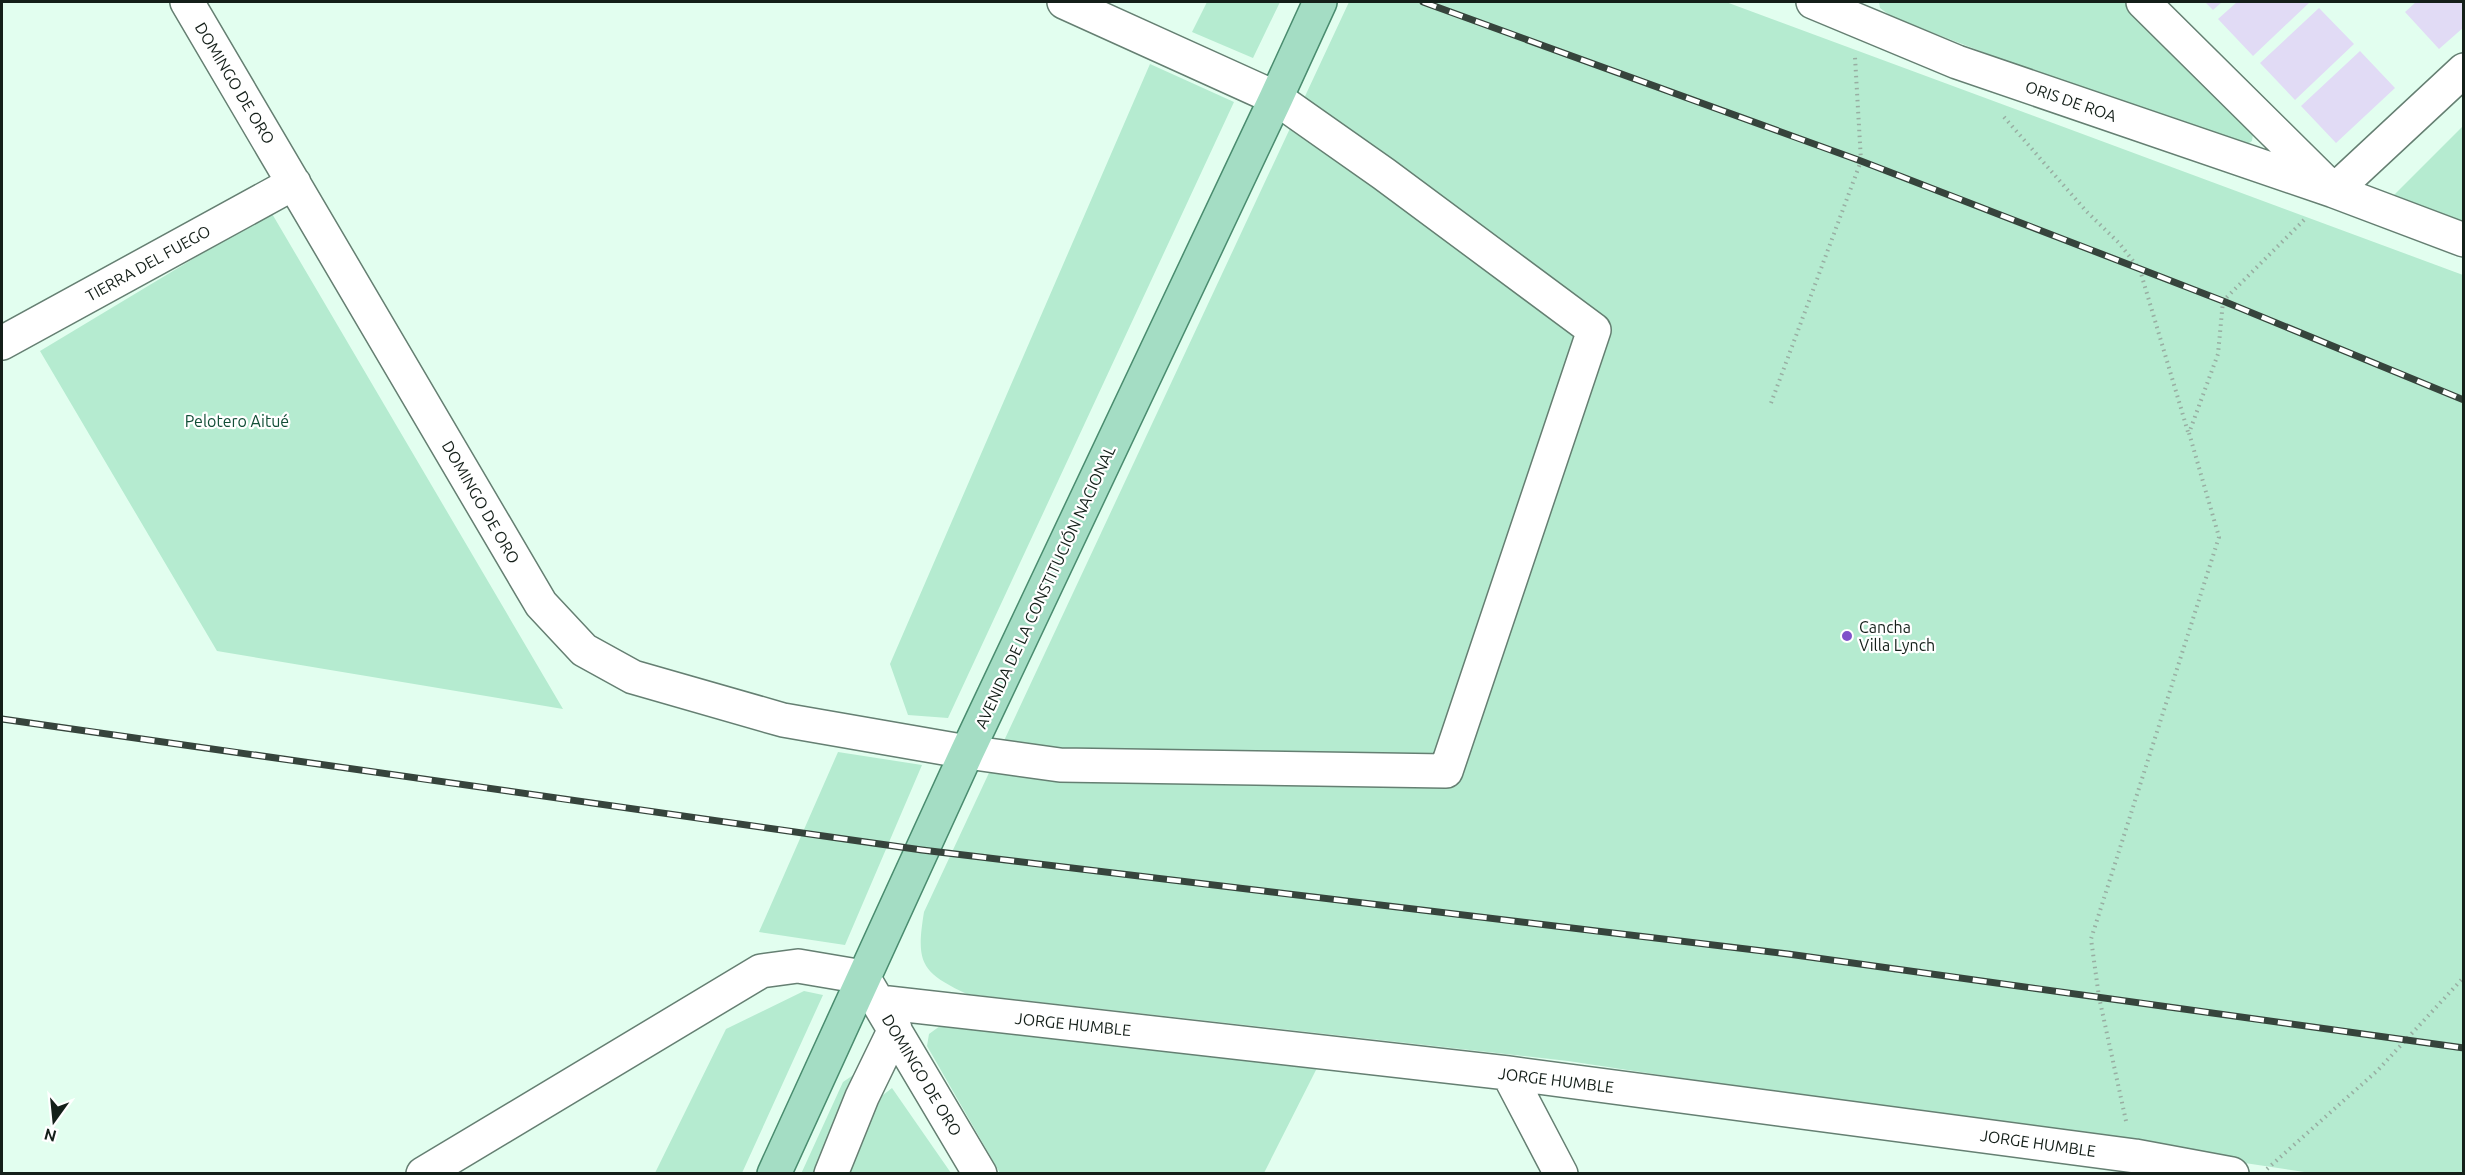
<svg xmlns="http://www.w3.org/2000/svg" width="2465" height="1175" viewBox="0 0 2465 1175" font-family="Ubuntu,sans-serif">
  <rect width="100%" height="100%" fill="#e2feef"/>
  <path fill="#b5ebd0" d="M 1207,2 L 1280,2 L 1253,58 L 1192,32 Z
    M 1349,2 L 1726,2 L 2463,275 L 2463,1173 L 2311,1173 L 1568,1061 L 967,994 C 920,972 916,962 924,912 Z
    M 1879,2 L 2124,2 L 2249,126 L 2253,134 L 2252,141 L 2241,148 L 2229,147 L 1892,17 L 1880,8 Z
    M 1150,64 L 1234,102 L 948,718 L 908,715 L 890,664 Z
    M 2463,126 L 2463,222 L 2393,196 Z
    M 271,212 L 563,709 L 217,651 L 40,351 Z
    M 838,752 L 922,765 L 845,945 L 759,932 Z
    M 804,991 L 823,995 L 742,1173 L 655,1173 L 726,1029 Z
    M 940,1026 L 1317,1068 L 1264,1173 L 1000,1173 L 927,1046 L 929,1034 Z
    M 868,1065 L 820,1173 L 801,1174 L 843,1082 Z
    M 892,1088 L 951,1173 L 840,1174 L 874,1102 Z"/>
  <path fill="#e1dbf5" d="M 2205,2 L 2222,2 L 2213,10 Z
    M 2237,2 L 2310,2 L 2253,56 L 2218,19 Z
    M 2416,2 L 2464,2 L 2464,27 L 2439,49 L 2405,12 Z
    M 2319,8 L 2354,44 L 2295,100 L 2260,63 Z
    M 2360,51 L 2395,88 L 2336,143 L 2301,106 Z"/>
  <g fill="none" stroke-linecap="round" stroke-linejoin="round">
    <g stroke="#657f72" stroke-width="36">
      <path id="minor" d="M 187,2 L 541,604 L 584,650 L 633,677 L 783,720 L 967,752 L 1060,765 L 1446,771 L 1594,330 L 1384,174 L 1276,98 L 1064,2
        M 1813,2 L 1957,62 L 2334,191 L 2464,240
        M 2143,2 L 2334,191 L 2464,70
        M 2,343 L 294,183
        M 879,1002 L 1508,1073 L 2135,1156 L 2232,1174
        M 1508,1073 L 1561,1174
        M 423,1174 L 761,971 L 798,966 L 863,977 L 980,1174
        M 831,1174 L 862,1097 L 895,1029"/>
    </g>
    <g stroke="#4a8c6f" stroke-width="36">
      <path id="major" d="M 774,1174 L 967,752 L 1276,98 L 1320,2"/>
    </g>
    <path stroke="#98aea2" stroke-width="4" stroke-dasharray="1.5 4.5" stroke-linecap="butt" d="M 2004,117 L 2086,211 L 2119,243 L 2140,270 L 2188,432
      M 1771,403 L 1861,161 L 1855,57
      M 2126,1121 L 2099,997 L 2091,939 L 2219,537 L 2189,433 L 2218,354 L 2223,301 L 2306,218
      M 2267,1169 L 2378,1070 L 2464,977"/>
    <use href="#minor" stroke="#fff" stroke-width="33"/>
    <use href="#major" stroke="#a4ddc4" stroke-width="33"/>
    <g stroke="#36443c" stroke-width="7">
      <path id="rail" d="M 1423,2 L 1861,161 L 2223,301 L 2464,400
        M 2,719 L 922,850 L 1788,954 L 2464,1048"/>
    </g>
    <use href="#rail" stroke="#fff" stroke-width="4.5" stroke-dasharray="14" stroke-linecap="butt"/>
  </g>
  <circle fill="#7f51ca" stroke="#fff" stroke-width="2" cx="1847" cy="636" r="6"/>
  <g text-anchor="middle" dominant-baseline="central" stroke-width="4.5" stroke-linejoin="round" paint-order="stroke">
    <g font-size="16" fill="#141f19" stroke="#fff">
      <text transform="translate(235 83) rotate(59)">DOMINGO DE ORO</text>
      <text transform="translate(2071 101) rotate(19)">ORIS DE ROA</text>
      <text transform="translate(148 263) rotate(-29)">TIERRA DEL FUEGO</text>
      <text transform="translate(481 502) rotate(60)">DOMINGO DE ORO</text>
      <text transform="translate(1045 587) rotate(-65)">AVENIDA DE LA CONSTITUCIÓN NACIONAL</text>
      <text transform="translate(1073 1024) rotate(6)">JORGE HUMBLE</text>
      <text transform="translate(922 1075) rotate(59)">DOMINGO DE ORO</text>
      <text transform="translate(1556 1080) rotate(7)">JORGE HUMBLE</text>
      <text transform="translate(2038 1143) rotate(8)">JORGE HUMBLE</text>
    </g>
    <g font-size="16" fill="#124e37" stroke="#fff">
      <text x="237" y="421">Pelotero Aitué</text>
    </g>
    <g font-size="16" fill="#141f19" stroke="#fff" text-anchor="start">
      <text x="1859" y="627">Cancha<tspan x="1859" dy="18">Villa Lynch</tspan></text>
    </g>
  </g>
  <rect width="2465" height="1175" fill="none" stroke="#141f19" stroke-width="6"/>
  <g transform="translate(54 1121) rotate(195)" stroke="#ffffff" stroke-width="4.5" paint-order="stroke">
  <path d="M0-4.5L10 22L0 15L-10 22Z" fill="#141f19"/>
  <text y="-9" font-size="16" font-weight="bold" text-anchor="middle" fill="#141f19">N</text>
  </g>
</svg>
